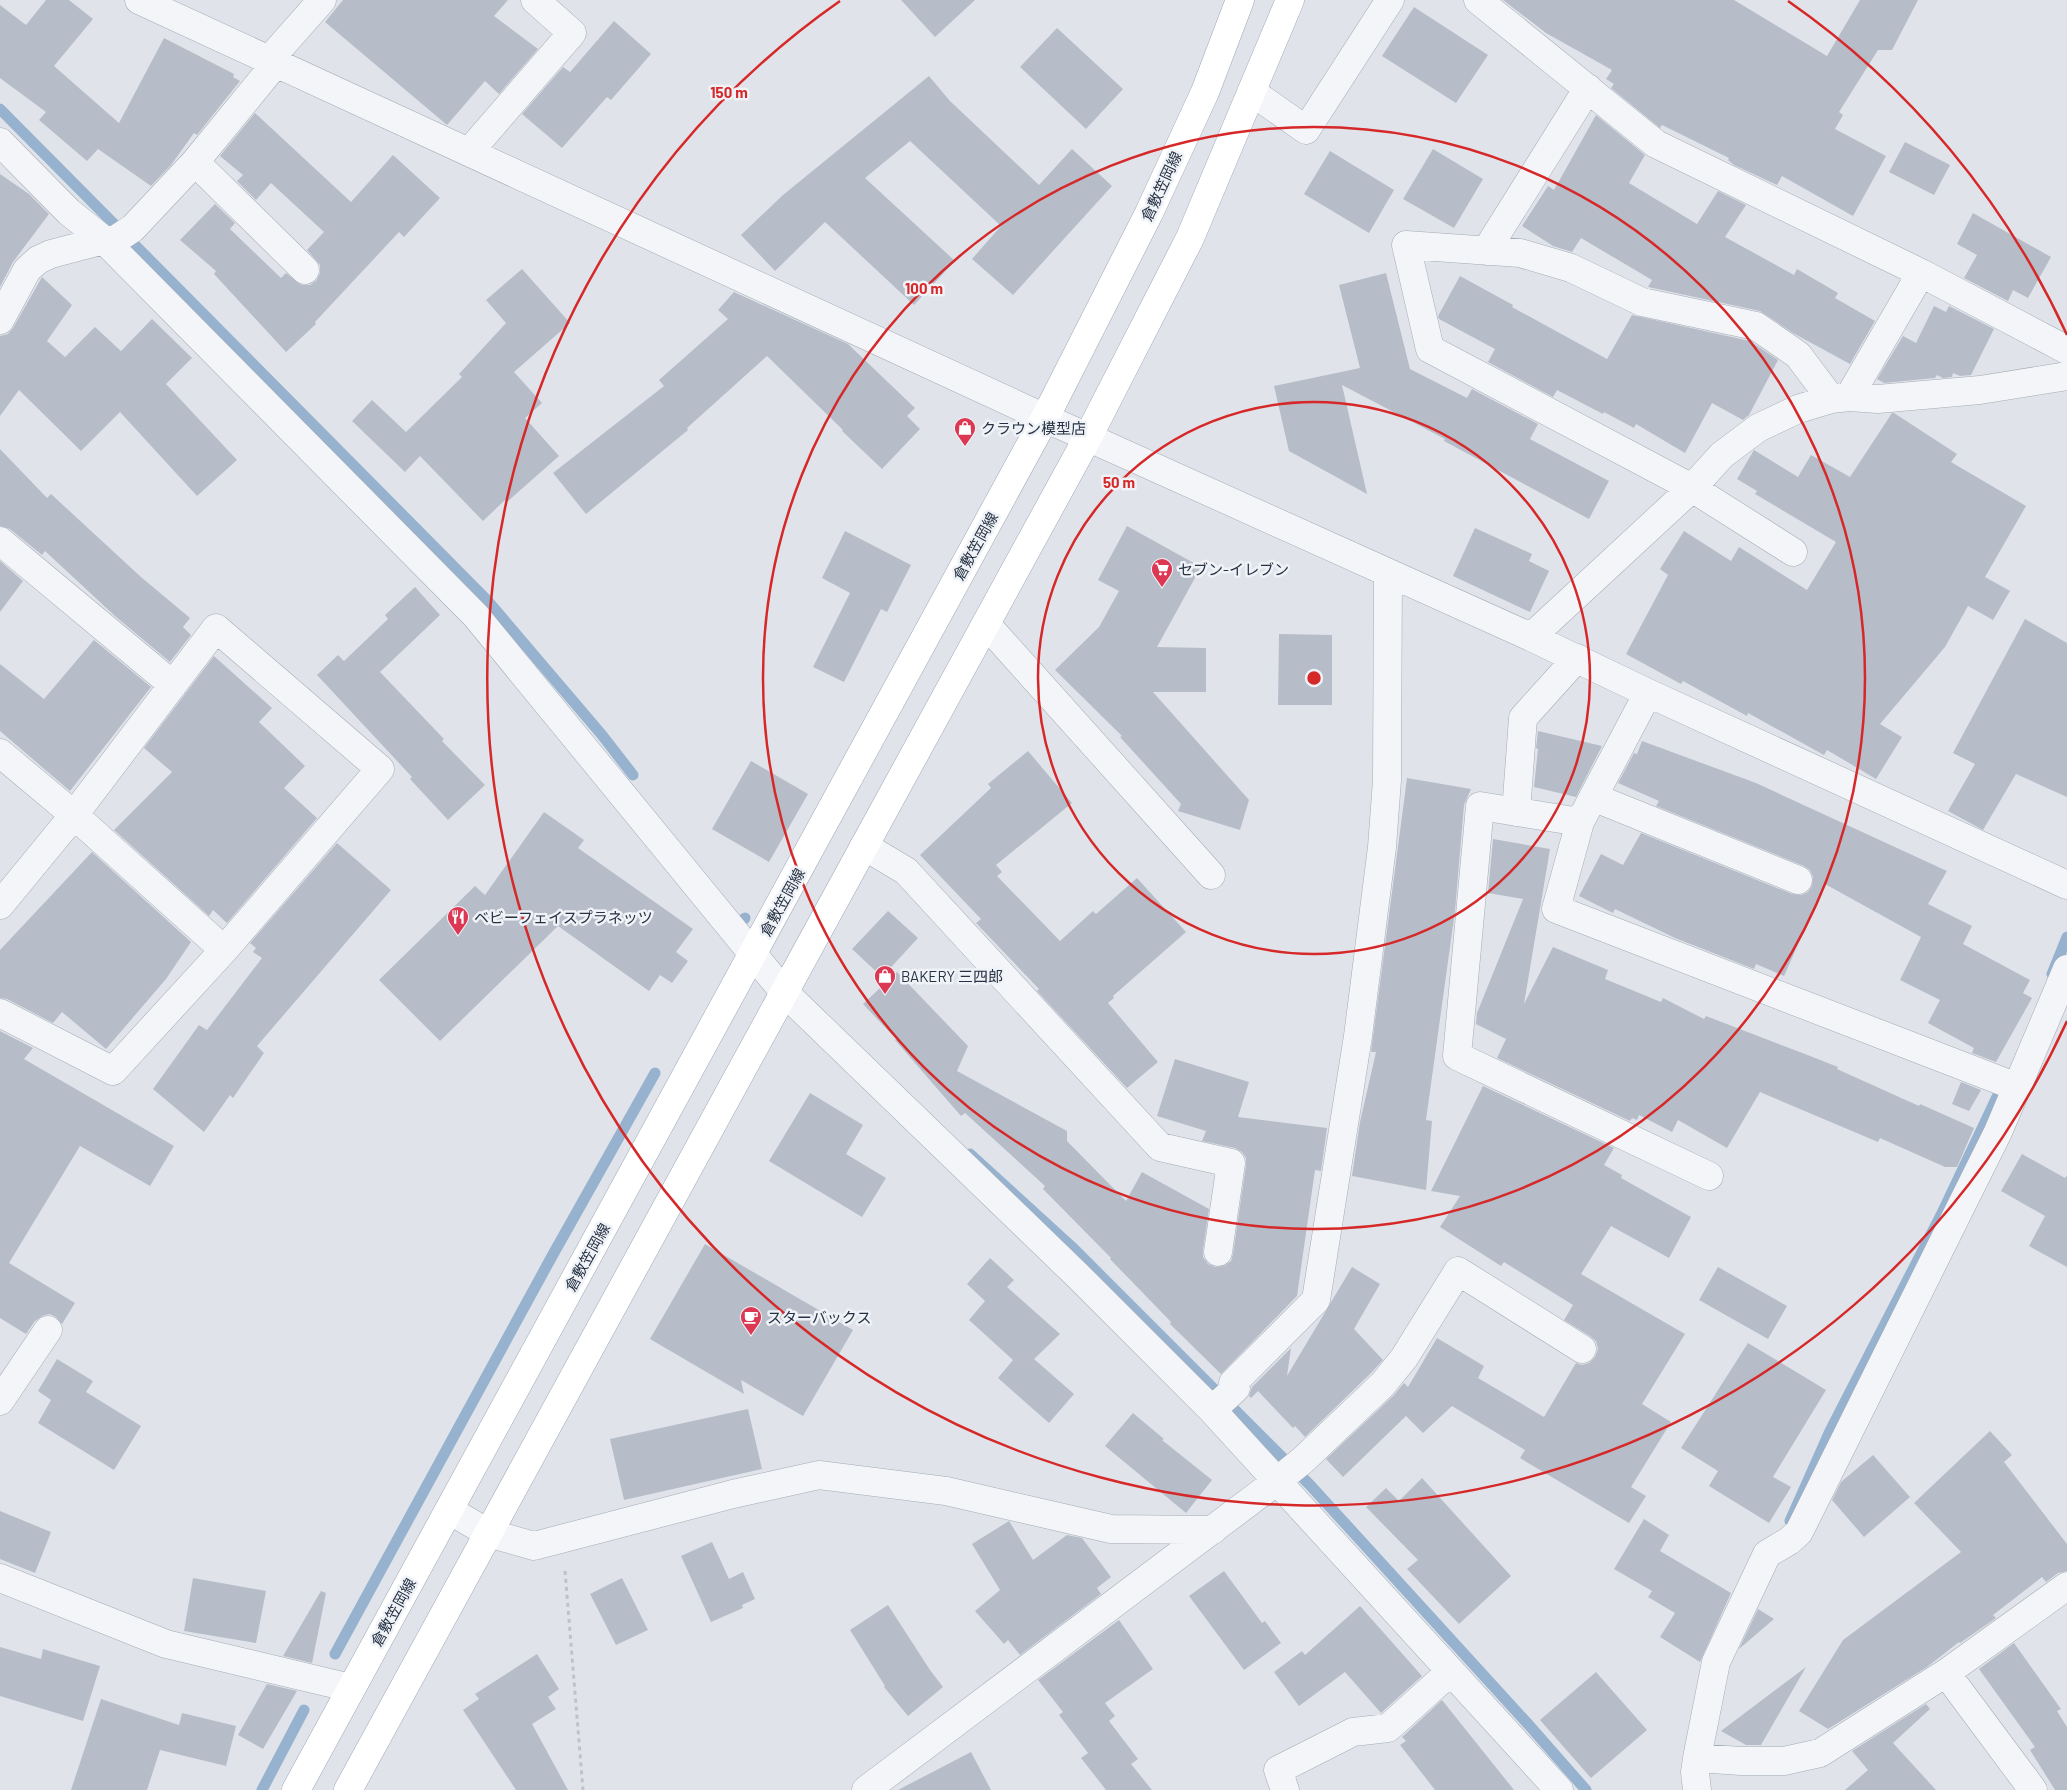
<svg xmlns="http://www.w3.org/2000/svg" width="2067" height="1790" viewBox="0 0 2067 1790" font-family="Barlow,'Noto Sans JP',sans-serif">
  <rect width="100%" height="100%" fill="#e0e4ea"/>
  <g fill="none" stroke-linecap="round" stroke-linejoin="round">
    <path stroke="#97b2ce" stroke-width="11" d="M 0,109 L 487,600 L 602,735 L 633,775
      M 743,920 L 745,918
      M 2052,974 L 2067,937
      M 970,1154 L 1072,1247 L 1310,1485 L 1528,1724 L 1586,1790
      M 1790,1521 L 1830,1431 L 1942,1213 L 2004,1082
      M 335,1654 L 551,1258 L 655,1073
      M 262,1790 L 304,1710"/>
  </g>
  <path fill="#b6bdc8" d="M 46,0 L 69,0 L 93,19 L 54,66 L 119,123 L 164,38 L 234,74 L 233,77 L 240,81 L 197,135 L 194,133 L 171,165 L 151,186 L 98,149 L 87,161 L 39,120 L 46,112 L 0,78 L 0,5 L 26,25 Z
    M 343,0 L 508,0 L 494,16 L 538,49 L 499,94 L 485,81 L 447,125 L 325,22 Z
    M 901,0 L 975,0 L 935,37 Z
    M 1503,0 L 1734,0 L 1827,56 L 1860,0 L 1918,0 L 1892,50 L 1878,50 L 1839,112 L 1843,115 L 1835,129 L 1886,156 L 1853,216 L 1782,176 L 1777,185 L 1734,165 L 1728,160 L 1729,158 L 1662,125 L 1660,128 L 1611,88 L 1614,84 L 1606,79 L 1612,70 L 1546,33 Z
    M 1414,7 L 1488,55 L 1456,103 L 1382,56 Z
    M 614,21 L 651,54 L 611,100 L 607,97 L 562,148 L 522,114 L 563,67 L 570,72 Z
    M 1057,28 L 1123,89 L 1086,129 L 1020,67 Z
    M 929,76 L 950,101 L 1039,185 L 1072,149 L 1112,186 L 1013,295 L 972,259 L 1001,226 L 910,141 L 865,178 L 955,261 L 914,305 L 825,222 L 775,271 L 741,235 L 783,195 Z
    M 255,113 L 351,202 L 393,155 L 440,198 L 404,237 L 399,232 L 315,322 L 316,324 L 286,352 L 214,274 L 216,271 L 180,240 L 215,204 L 235,223 L 230,229 L 281,278 L 286,273 L 302,285 L 310,285 L 316,281 L 320,273 L 320,265 L 307,250 L 324,232 L 271,183 L 256,200 L 237,181 L 243,175 L 220,156 Z
    M 1596,115 L 1645,155 L 1629,183 L 1697,224 L 1718,191 L 1746,205 L 1725,237 L 1794,275 L 1797,269 L 1838,293 L 1835,298 L 1875,321 L 1850,364 L 1793,333 L 1760,311 L 1648,287 L 1652,280 L 1581,238 L 1572,252 L 1553,246 L 1522,226 L 1548,186 L 1554,190 Z
    M 1905,142 L 1950,165 L 1934,195 L 1889,172 Z
    M 1433,149 L 1483,179 L 1454,228 L 1403,199 Z
    M 1330,151 L 1394,190 L 1369,233 L 1304,194 Z
    M 0,174 L 29,194 L 49,214 L 13,262 L 0,287 Z
    M 1973,213 L 2051,257 L 2028,298 L 2013,290 L 2008,301 L 1964,278 L 1977,255 L 1957,244 Z
    M 522,269 L 570,323 L 514,372 L 542,403 L 525,418 L 559,456 L 507,502 L 505,500 L 483,521 L 420,456 L 405,472 L 352,421 L 372,400 L 406,432 L 462,377 L 459,374 L 506,323 L 486,300 Z
    M 1386,273 L 1410,369 L 1467,398 L 1472,389 L 1538,424 L 1530,439 L 1609,481 L 1589,519 L 1444,441 L 1445,439 L 1342,385 L 1367,494 L 1289,451 L 1274,386 L 1360,368 L 1339,285 Z
    M 1460,276 L 1513,305 L 1512,307 L 1607,359 L 1632,315 L 1750,341 L 1778,360 L 1749,415 L 1743,420 L 1712,403 L 1685,453 L 1636,424 L 1634,428 L 1604,412 L 1603,414 L 1557,390 L 1553,397 L 1488,362 L 1495,349 L 1439,319 L 1438,316 Z
    M 42,277 L 72,305 L 47,341 L 65,357 L 95,327 L 121,351 L 152,319 L 192,358 L 166,384 L 237,460 L 197,496 L 120,412 L 81,451 L 19,390 L 0,416 L 0,336 L 8,334 L 13,328 Z
    M 734,292 L 848,344 L 915,408 L 907,416 L 920,429 L 882,469 L 842,431 L 843,430 L 767,356 L 687,428 L 688,430 L 586,514 L 553,473 L 664,386 L 659,380 L 728,319 L 718,310 Z
    M 1934,306 L 1946,312 L 1949,306 L 1994,329 L 1971,375 L 1960,376 L 1953,373 L 1952,377 L 1943,378 L 1937,375 L 1935,378 L 1884,383 L 1877,379 L 1903,336 L 1916,343 Z
    M 1892,413 L 1894,413 L 1957,454 L 1951,462 L 2026,506 L 1985,577 L 2010,591 L 1993,620 L 1968,606 L 1945,647 L 1880,724 L 1902,737 L 1876,779 L 1827,750 L 1824,755 L 1748,713 L 1747,716 L 1683,681 L 1681,684 L 1626,654 L 1668,575 L 1660,569 L 1684,531 L 1731,561 L 1739,547 L 1807,590 L 1836,542 L 1755,494 L 1757,491 L 1737,479 L 1754,450 L 1798,477 L 1811,455 L 1850,477 Z
    M 0,449 L 47,498 L 51,494 L 141,577 L 190,618 L 183,627 L 191,635 L 170,662 L 115,616 L 45,551 L 42,555 L 10,529 L 0,526 Z
    M 1127,526 L 1201,567 L 1157,647 L 1206,648 L 1206,692 L 1153,692 L 1249,800 L 1240,830 L 1178,811 L 1181,804 L 1120,737 L 1122,736 L 1055,670 L 1099,627 L 1119,591 L 1098,580 Z
    M 1475,528 L 1532,554 L 1529,561 L 1549,571 L 1530,612 L 1453,576 Z
    M 845,531 L 911,565 L 887,612 L 881,609 L 844,682 L 813,667 L 850,593 L 822,578 Z
    M 0,561 L 23,581 L 0,612 Z
    M 415,587 L 440,615 L 380,672 L 444,739 L 442,741 L 485,785 L 448,820 L 410,779 L 412,777 L 317,675 L 338,655 L 344,661 L 388,619 L 385,615 Z
    M 2025,619 L 2067,643 L 2067,797 L 2016,774 L 1983,830 L 1948,811 L 1975,764 L 1953,753 Z
    M 1279,634 L 1332,635 L 1332,705 L 1278,705 Z
    M 94,640 L 151,687 L 70,791 L 0,731 L 0,664 L 44,699 Z
    M 214,656 L 272,708 L 259,722 L 305,766 L 284,788 L 317,818 L 227,923 L 213,910 L 209,916 L 114,830 L 172,772 L 144,748 Z
    M 1538,731 L 1602,746 L 1576,797 L 1534,787 L 1538,749 L 1536,748 Z
    M 1642,741 L 1756,783 L 1947,871 L 1928,904 L 1972,926 L 1963,944 L 2030,980 L 2023,993 L 2032,998 L 1996,1062 L 1972,1053 L 1974,1048 L 1928,1023 L 1940,1000 L 1900,980 L 1921,937 L 1825,884 L 1784,976 L 1756,964 L 1754,969 L 1675,938 L 1615,909 L 1613,913 L 1579,896 L 1601,854 L 1623,865 L 1641,833 L 1792,894 L 1801,895 L 1808,892 L 1812,886 L 1813,877 L 1810,870 L 1804,866 L 1656,806 L 1659,801 L 1618,783 L 1634,753 L 1637,754 Z
    M 1028,751 L 1072,803 L 996,865 L 1002,872 L 997,876 L 1060,941 L 1093,911 L 1096,914 L 1137,878 L 1186,932 L 1113,996 L 1114,998 L 1108,1003 L 1158,1062 L 1127,1088 L 1037,991 L 1039,989 L 976,923 L 981,919 L 920,855 L 991,788 L 988,784 Z
    M 751,761 L 808,794 L 769,862 L 712,829 Z
    M 1407,778 L 1471,789 L 1464,805 L 1455,911 L 1426,1120 L 1432,1121 L 1426,1190 L 1352,1176 L 1360,1122 L 1376,1052 L 1371,1052 Z
    M 544,812 L 584,840 L 578,848 L 693,929 L 676,952 L 688,961 L 672,983 L 660,975 L 649,991 L 558,926 L 440,1041 L 379,980 L 475,886 L 485,895 Z
    M 1493,839 L 1550,849 L 1524,1004 L 1553,947 L 1608,970 L 1605,979 L 1661,1002 L 1663,998 L 1704,1019 L 1706,1016 L 1805,1054 L 1838,1067 L 1837,1069 L 1919,1106 L 1920,1104 L 1974,1128 L 1957,1167 L 1945,1167 L 1880,1138 L 1878,1142 L 1760,1092 L 1727,1148 L 1678,1120 L 1672,1132 L 1639,1115 L 1637,1120 L 1632,1118 L 1630,1121 L 1497,1058 L 1506,1039 L 1476,1024 L 1477,1013 L 1523,899 L 1488,893 Z
    M 337,843 L 391,890 L 257,1046 L 264,1053 L 233,1098 L 230,1095 L 204,1132 L 153,1089 L 199,1025 L 207,1030 L 262,958 L 253,952 L 256,948 L 250,943 Z
    M 92,852 L 191,942 L 166,979 L 106,1049 L 62,1012 L 53,1023 L 7,999 L 0,998 L 0,950 Z
    M 888,911 L 918,938 L 882,977 L 852,949 Z
    M 897,972 L 968,1046 L 957,1071 L 1067,1131 L 1067,1141 L 1126,1201 L 1142,1172 L 1209,1209 L 1203,1250 L 1203,1257 L 1208,1264 L 1215,1267 L 1224,1266 L 1231,1261 L 1233,1254 L 1246,1165 L 1246,1158 L 1242,1152 L 1235,1148 L 1202,1141 L 1206,1131 L 1157,1116 L 1175,1059 L 1249,1082 L 1238,1117 L 1327,1128 L 1321,1171 L 1315,1170 L 1297,1296 L 1221,1374 L 1170,1324 L 1171,1322 L 1110,1259 L 1111,1258 L 1043,1189 L 1045,1186 L 965,1113 L 961,1116 L 895,1040 L 896,1039 L 863,1004 Z
    M 0,1031 L 33,1048 L 24,1059 L 174,1146 L 150,1186 L 80,1146 L 9,1263 L 75,1303 L 62,1324 L 56,1317 L 49,1314 L 42,1316 L 35,1321 L 26,1334 L 0,1318 Z
    M 1961,1082 L 1981,1090 L 1969,1111 L 1952,1104 Z
    M 1483,1086 L 1614,1148 L 1604,1165 L 1622,1175 L 1621,1178 L 1691,1217 L 1669,1258 L 1611,1226 L 1581,1274 L 1685,1334 L 1642,1404 L 1671,1422 L 1631,1487 L 1646,1496 L 1629,1523 L 1520,1458 L 1525,1450 L 1452,1406 L 1423,1433 L 1406,1416 L 1343,1477 L 1326,1459 L 1394,1395 L 1404,1383 L 1408,1387 L 1437,1338 L 1484,1366 L 1478,1378 L 1544,1417 L 1576,1363 L 1582,1365 L 1589,1363 L 1595,1357 L 1598,1349 L 1596,1341 L 1590,1336 L 1564,1320 L 1573,1305 L 1504,1262 L 1501,1266 L 1440,1227 L 1460,1196 L 1431,1191 Z
    M 810,1093 L 863,1125 L 846,1154 L 886,1178 L 862,1217 L 769,1161 Z
    M 2022,1154 L 2065,1178 L 2067,1175 L 2067,1267 L 2029,1246 L 2045,1216 L 2001,1191 Z
    M 705,1244 L 853,1330 L 803,1416 L 741,1380 L 744,1394 L 650,1339 Z
    M 990,1258 L 1014,1280 L 1007,1287 L 1060,1334 L 1034,1359 L 1074,1394 L 1049,1423 L 998,1378 L 1013,1360 L 969,1320 L 985,1301 L 967,1284 Z
    M 1352,1267 L 1380,1284 L 1354,1329 L 1383,1360 L 1371,1373 L 1305,1437 L 1295,1426 L 1293,1428 L 1258,1391 L 1251,1398 L 1249,1396 L 1252,1387 L 1291,1348 L 1287,1376 Z
    M 1718,1267 L 1787,1306 L 1768,1339 L 1699,1300 Z
    M 1748,1343 L 1826,1390 L 1773,1477 L 1791,1487 L 1769,1523 L 1709,1486 L 1718,1471 L 1681,1448 Z
    M 57,1359 L 93,1381 L 86,1392 L 141,1426 L 114,1470 L 38,1423 L 51,1400 L 38,1391 Z
    M 748,1409 L 762,1469 L 624,1500 L 610,1439 Z
    M 1133,1413 L 1164,1439 L 1162,1440 L 1212,1480 L 1186,1513 L 1105,1446 Z
    M 1990,1431 L 2012,1455 L 2004,1462 L 2067,1544 L 2067,1571 L 2058,1573 L 2046,1582 L 2042,1577 L 1993,1615 L 1996,1618 L 1960,1643 L 1959,1642 L 1927,1667 L 1828,1729 L 1799,1711 L 1843,1640 L 1961,1552 L 1914,1503 Z
    M 1873,1455 L 1910,1497 L 1864,1537 L 1832,1500 L 1841,1482 Z
    M 1422,1478 L 1511,1576 L 1459,1624 L 1407,1569 L 1418,1560 L 1366,1507 L 1386,1488 L 1399,1501 Z
    M 0,1511 L 51,1532 L 35,1573 L 0,1559 Z
    M 1644,1519 L 1669,1535 L 1660,1551 L 1731,1593 L 1700,1662 L 1660,1637 L 1675,1613 L 1648,1597 L 1652,1591 L 1614,1569 Z
    M 1009,1521 L 1033,1560 L 1067,1535 L 1082,1538 L 1111,1577 L 1097,1588 L 1101,1594 L 1020,1655 L 1008,1640 L 1004,1644 L 975,1611 L 1000,1590 L 972,1544 Z
    M 712,1542 L 729,1579 L 743,1572 L 755,1599 L 742,1605 L 743,1608 L 711,1622 L 681,1556 Z
    M 1224,1571 L 1262,1623 L 1265,1621 L 1281,1643 L 1244,1670 L 1189,1596 Z
    M 193,1578 L 266,1591 L 256,1643 L 184,1631 Z
    M 622,1578 L 648,1630 L 616,1645 L 590,1594 Z
    M 321,1591 L 326,1593 L 312,1663 L 283,1656 Z
    M 888,1605 L 930,1670 L 943,1687 L 908,1716 L 884,1687 L 885,1686 L 850,1630 Z
    M 1360,1606 L 1422,1676 L 1381,1713 L 1345,1672 L 1299,1706 L 1274,1672 L 1302,1651 L 1305,1655 Z
    M 1758,1609 L 1774,1619 L 1739,1649 Z
    M 1119,1620 L 1153,1669 L 1105,1703 L 1115,1716 L 1109,1721 L 1138,1759 L 1131,1764 L 1152,1790 L 1106,1790 L 1081,1758 L 1088,1753 L 1059,1715 L 1063,1712 L 1038,1680 Z
    M 2014,1643 L 2061,1709 L 2057,1711 L 2067,1727 L 2067,1790 L 2055,1790 L 2030,1750 L 2035,1747 L 1979,1669 Z
    M 0,1647 L 41,1659 L 43,1649 L 100,1666 L 83,1721 L 0,1696 Z
    M 537,1654 L 559,1689 L 548,1697 L 556,1709 L 532,1724 L 568,1790 L 516,1790 L 463,1710 L 479,1699 L 475,1694 Z
    M 1806,1667 L 1761,1745 L 1746,1745 L 1721,1731 Z
    M 1596,1672 L 1647,1730 L 1591,1778 L 1540,1720 Z
    M 267,1684 L 297,1691 L 263,1749 L 238,1735 Z
    M 101,1699 L 179,1725 L 182,1713 L 236,1726 L 226,1766 L 160,1750 L 147,1790 L 71,1790 Z
    M 1442,1700 L 1514,1790 L 1435,1790 L 1400,1745 L 1406,1741 L 1402,1737 Z
    M 1926,1704 L 1930,1709 L 1893,1743 L 1936,1790 L 1845,1790 L 1868,1770 L 1852,1751 Z
    M 971,1752 L 991,1790 L 898,1790 Z"/>
  <g fill="none" stroke-linecap="round" stroke-linejoin="round">
    <g stroke="#a4abb5" stroke-width="29">
      <path id="minor" d="M 139,0 L 1045,418 L 1531,637 L 1648,693 L 2067,885
        M 1478,0 L 1656,144 L 1921,273 L 2067,350
        M 269,60 L 322,0
        M 1252,92 L 1306,130 L 1390,0
        M 0,142 L 69,212 L 104,240 L 476,616 L 784,992 L 1076,1274 L 1212,1410 L 1559,1790
        M 469,152 L 572,33 L 535,0
        M 195,162 L 305,270
        M 1486,251 L 1588,88
        M 0,320 L 27,270 L 38,260 L 51,254 L 104,240 L 115,240 L 133,228 L 195,162 L 276,63
        M 1849,397 L 1921,273
        M 0,541 L 173,685
        M 1793,552 L 1692,488 L 1430,349 L 1406,245 L 1520,253 L 1571,268 L 1642,302 L 1756,326 L 1798,355 L 1831,399
        M 986,624 L 1211,875
        M 1531,637 L 1692,488 L 1722,455 L 1758,428 L 1798,409 L 1831,399 L 1849,397 L 1878,399 L 1980,390 L 2067,376
        M 1648,693 L 1580,822 L 1556,909 L 2017,1087
        M 0,753 L 74,815 L 224,950
        M 1593,797 L 1798,880
        M 1516,812 L 1523,718 L 1577,658
        M 1580,822 L 1480,806 L 1457,1056 L 1709,1176
        M 864,846 L 906,871 L 1160,1147 L 1231,1163 L 1218,1252
        M 0,905 L 74,815 L 216,628 L 380,769 L 224,950 L 113,1071 L 0,1013
        M 0,1401 L 48,1330
        M 1212,1410 L 1236,1388 L 1233,1383 L 1316,1300 L 1358,1036 L 1382,847 L 1387,780 L 1388,573
        M 449,1510 L 488,1533 L 534,1546 L 733,1494 L 819,1475 L 946,1491 L 1111,1529 L 1213,1530
        M 0,1578 L 166,1644 L 351,1688
        M 1946,1673 L 2033,1790
        M 1697,1758 L 1741,1761 L 1784,1761 L 1820,1753 L 1946,1673 L 2067,1586
        M 866,1790 L 1277,1481 L 1303,1460 L 1383,1384 L 1404,1358 L 1458,1271 L 1582,1349
        M 1285,1790 L 1278,1770 L 1353,1732 L 1388,1728 L 1450,1672
        M 1697,1790 L 1695,1772 L 1697,1758 L 1716,1662 L 1767,1554 L 1789,1541 L 1799,1532 L 1998,1132 L 2067,969"/>
    </g>
    <g stroke="#9ea8b7" stroke-width="29">
      <path id="major" d="M 296,1790 L 1045,418 L 1149,213 L 1205,92 L 1240,0
        M 348,1790 L 1088,437 L 1190,238 L 1290,0"/>
    </g>
    <path stroke="#bec2c9" stroke-width="3" stroke-dasharray="4 4" stroke-linecap="butt" d="M 565,1571 L 583,1790"/>
    <use href="#minor" stroke="#f3f5f8" stroke-width="28"/>
    <use href="#major" stroke="#fff" stroke-width="28"/>
  </g>
  <g fill="none" stroke="#d62828" stroke-width="2.5">
    <circle cx="1314" cy="678" r="276"/>
    <circle cx="1314" cy="678" r="551"/>
    <path d="M2067 1021A827 827 0 1 1 840 1M1788 1A827 827 0 0 1 2067 335"/>
  </g>
  <defs>
    <g id="shop-pin" transform="scale(1.125)"><path d="M0 17L-7.5 6A9.5 9.5 0 1 1 7.5 6Z" fill="#dc3853" stroke="#eff3f7"/><path d="M-5-2.5h2.3a2.7 3.5 0 0 1 5.4 0H5L5.5 6h-11ZM-1.5-2.5h3a1.5 2.3 0 0 0-3 0Z" fill="#fff"/></g>
    <g id="supermarket-pin" transform="scale(1.125)"><path d="M0 17L-7.5 6A9.5 9.5 0 1 1 7.5 6Z" fill="#dc3853" stroke="#eff3f7"/><path d="M-6-5.5h2.5l.6 2H6L4.5 2H-2.5L-4.4-4H-6ZM-1.5 3.2a1.3 1.3 0 1 0 .1 0ZM3 3.2a1.3 1.3 0 1 0 .1 0Z" fill="#fff"/></g>
    <g id="restaurant-pin" transform="scale(1.125)"><path d="M0 17L-7.5 6A9.5 9.5 0 1 1 7.5 6Z" fill="#dc3853" stroke="#eff3f7"/><path d="M-5-6h1v4h1v-4h1v4h1v-4h1v5L-1.5 .5V6h-2V.5L-5-1ZM5-6V6H3V1.5H1.5Q1.5-4 5-6Z" fill="#fff"/></g>
    <g id="cafe-pin" transform="scale(1.125)"><path d="M0 17L-7.5 6A9.5 9.5 0 1 1 7.5 6Z" fill="#dc3853" stroke="#eff3f7"/><path d="M-5.5-4.5H6V0H3Q3 3.5 0 3.5H-2.5Q-5.5 3.5-5.5 0ZM3-3.2v2h1.7v-2ZM-6 4.5H4V6H-6Z" fill="#fff"/></g>
  </defs>
  <g fill-rule="evenodd">
    <use href="#shop-pin" x="965" y="428"/>
    <use href="#supermarket-pin" x="1162" y="569"/>
    <use href="#restaurant-pin" x="458" y="917"/>
    <use href="#shop-pin" x="885" y="976"/>
    <use href="#cafe-pin" x="751" y="1317"/>
  </g>
  <g text-anchor="middle" dominant-baseline="central" stroke-width="5" stroke-linejoin="round" paint-order="stroke">
    <g font-size="15" fill="#263143" stroke="#eff3f7">
      <text transform="translate(1161 186) rotate(-65)">倉敷笠岡線</text>
      <text transform="translate(975 546) rotate(-61)">倉敷笠岡線</text>
      <text transform="translate(782 902) rotate(-61)">倉敷笠岡線</text>
      <text transform="translate(587 1257) rotate(-61)">倉敷笠岡線</text>
      <text transform="translate(393 1612) rotate(-61)">倉敷笠岡線</text>
    </g>
    <g font-size="15" fill="#263143" stroke="#eff3f7" text-anchor="start">
      <text x="981" y="428">クラウン模型店</text>
      <text x="1178" y="569">セブン-イレブン</text>
      <text x="474" y="917">ベビーフェイスプラネッツ</text>
      <text x="901" y="976">BAKERY 三四郎</text>
      <text x="767" y="1317">スターバックス</text>
    </g>
  </g>
  <circle cx="1314" cy="678" r="8" fill="#d62828" stroke="#eff3f7" stroke-width="2.5"/>
  <g font-size="15" text-anchor="middle" font-weight="bold" fill="#d62828" stroke="#eff3f7" stroke-width="5" stroke-linejoin="round" paint-order="stroke">
    <text x="729" y="98">150 m</text>
    <text x="924" y="294">100 m</text>
    <text x="1119" y="488">50 m</text>
  </g>
</svg>
